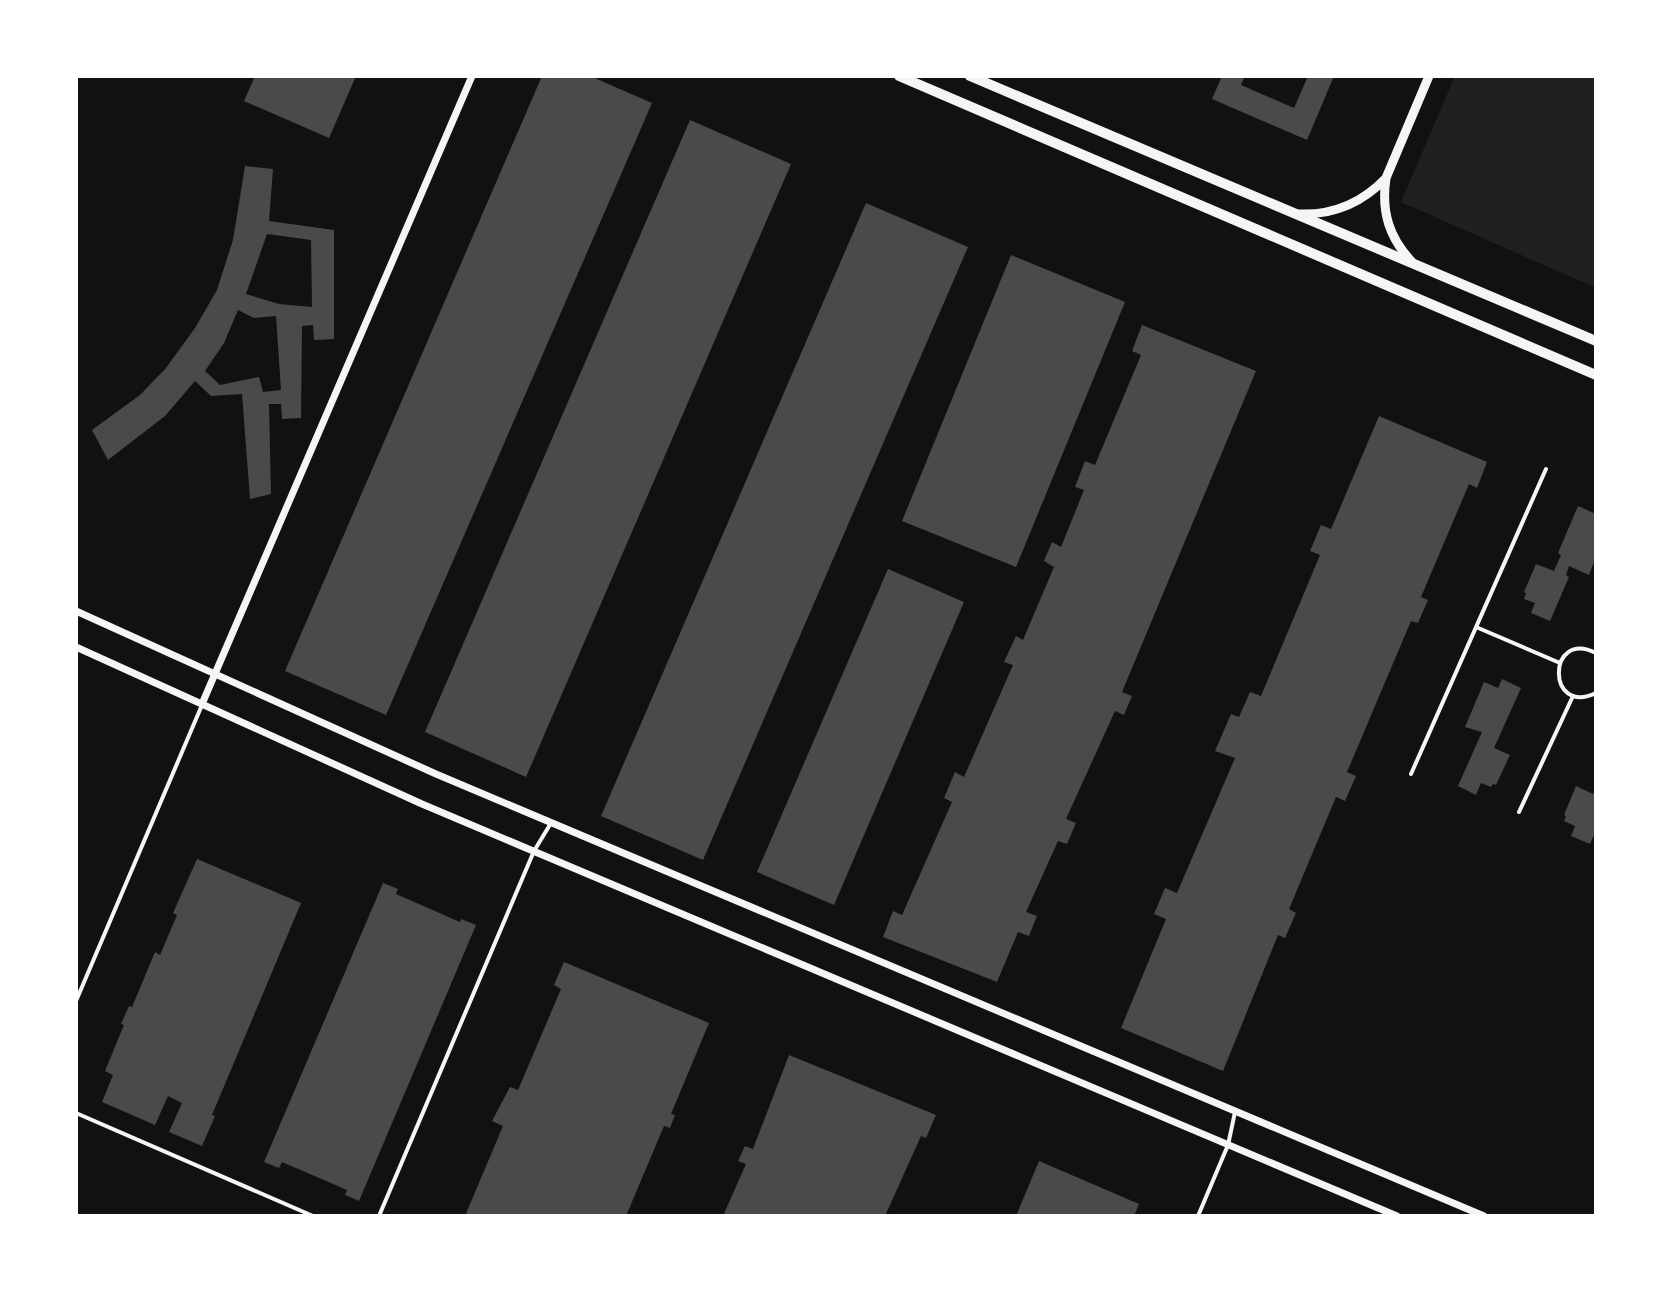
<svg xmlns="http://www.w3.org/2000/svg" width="1672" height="1292" viewBox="0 0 1672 1292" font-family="Helvetica,sans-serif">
  <rect width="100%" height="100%" fill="#111"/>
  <path fill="#202020" d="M 1455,76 L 1596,76 L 1596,288 L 1401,202 Z"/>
  <path fill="#4a4a4a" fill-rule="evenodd" d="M 255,76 L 356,76 L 329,138 L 244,101 Z
    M 542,76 L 590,76 L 652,103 L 386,715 L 285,671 Z
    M 1222,76 L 1245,76 L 1241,85 L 1294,108 L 1308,76 L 1334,76 L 1307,140 L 1212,99 Z
    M 690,120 L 791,164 L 526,777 L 425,732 Z
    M 245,166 L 273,169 L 269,221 L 334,230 L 334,339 L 314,340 L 313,325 L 302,326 L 301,418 L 282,419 L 281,404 L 269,404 L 271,494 L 250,499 L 242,394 L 211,396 L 195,381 L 165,416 L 108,460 L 92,430 L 140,395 L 166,368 L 195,328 L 217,290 L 233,240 ZM 267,234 L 311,240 L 312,307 L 279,304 L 246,294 ZM 238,310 L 254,318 L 276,316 L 281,390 L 263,392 L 259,377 L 220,385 L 205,371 L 224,343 Z
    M 866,203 L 968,247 L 703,860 L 601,816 Z
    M 1011,255 L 1125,302 L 1016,567 L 902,521 Z
    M 1142,325 L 1256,371 L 1122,692 L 1132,696 L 1124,715 L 1115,711 L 1066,819 L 1076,823 L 1067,844 L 1058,841 L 1026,912 L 1037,916 L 1029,936 L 1018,932 L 997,982 L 883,937 L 893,911 L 902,915 L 952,802 L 944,798 L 955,772 L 964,777 L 1013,665 L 1004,662 L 1016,636 L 1023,640 L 1054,567 L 1044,561 L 1052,542 L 1061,547 L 1084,490 L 1075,487 L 1085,461 L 1095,465 L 1141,355 L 1132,351 Z
    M 1379,416 L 1487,462 L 1477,488 L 1469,484 L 1421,597 L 1428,600 L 1418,623 L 1411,621 L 1347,772 L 1356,776 L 1345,801 L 1336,797 L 1289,909 L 1296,913 L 1285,938 L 1278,935 L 1223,1071 L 1121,1028 L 1166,919 L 1154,914 L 1165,888 L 1177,893 L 1235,758 L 1215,751 L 1231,714 L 1239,717 L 1250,692 L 1261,696 L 1320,555 L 1310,551 L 1321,525 L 1331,529 Z
    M 1578,506 L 1596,514 L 1594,522 L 1596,523 L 1596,557 L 1589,575 L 1569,566 L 1566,575 L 1569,577 L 1550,621 L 1531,613 L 1535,603 L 1524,599 L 1526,593 L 1524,592 L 1536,564 L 1554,571 L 1561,555 L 1558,553 Z
    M 888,569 L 964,602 L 834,905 L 757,872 Z
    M 1502,679 L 1521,688 L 1494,748 L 1510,755 L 1496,785 L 1493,784 L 1491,787 L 1481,783 L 1476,795 L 1458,786 L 1482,732 L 1465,727 L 1484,682 L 1498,688 Z
    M 1576,786 L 1593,794 L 1596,788 L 1596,830 L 1590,844 L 1571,836 L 1575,826 L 1564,821 L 1566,816 L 1564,815 Z
    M 197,859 L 301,903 L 212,1115 L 215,1116 L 202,1146 L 169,1132 L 182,1103 L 168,1096 L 155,1125 L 102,1102 L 113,1075 L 105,1071 L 124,1025 L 121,1024 L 129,1006 L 132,1007 L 155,952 L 160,955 L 177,915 L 173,913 Z
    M 383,883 L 398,889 L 396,894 L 460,922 L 461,919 L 476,925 L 359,1201 L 345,1195 L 347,1190 L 282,1162 L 279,1168 L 264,1162 Z
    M 564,962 L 709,1023 L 671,1114 L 675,1115 L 670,1128 L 664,1126 L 626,1216 L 465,1216 L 503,1126 L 492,1121 L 510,1087 L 518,1090 L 561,989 L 554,985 Z
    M 789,1055 L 936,1115 L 926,1138 L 921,1136 L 885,1216 L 723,1216 L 746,1164 L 738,1161 L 745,1146 L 753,1149 Z
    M 1039,1161 L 1139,1204 L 1134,1216 L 1016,1216 Z"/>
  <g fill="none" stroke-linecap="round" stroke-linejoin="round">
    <path stroke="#f5f5f5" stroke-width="4" d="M 1476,627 L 1560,663
      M 1596,653 C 1547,628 1546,717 1596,693
      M 1411,774 L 1546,469
      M 1519,812 L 1573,696
      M 76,1001 L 202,705
      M 76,1113 L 313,1216
      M 379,1216 L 534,851 L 551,823
      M 1198,1216 L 1228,1145 L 1235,1112"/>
    <path stroke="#f5f5f5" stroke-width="7" d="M 76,611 L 436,774 L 1484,1216
      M 76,647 L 422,804 L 1397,1216
      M 202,704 L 472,76"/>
    <path stroke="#f5f5f5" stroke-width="9" d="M 1300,214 C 1334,215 1363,202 1386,178
      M 1413,263 C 1389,238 1381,212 1386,178 L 1429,76"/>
    <path stroke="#f5f5f5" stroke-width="10" d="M 899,76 L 1596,375
      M 970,76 L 1596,341"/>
  </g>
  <rect width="1672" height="1292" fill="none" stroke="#ffffff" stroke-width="156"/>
</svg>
